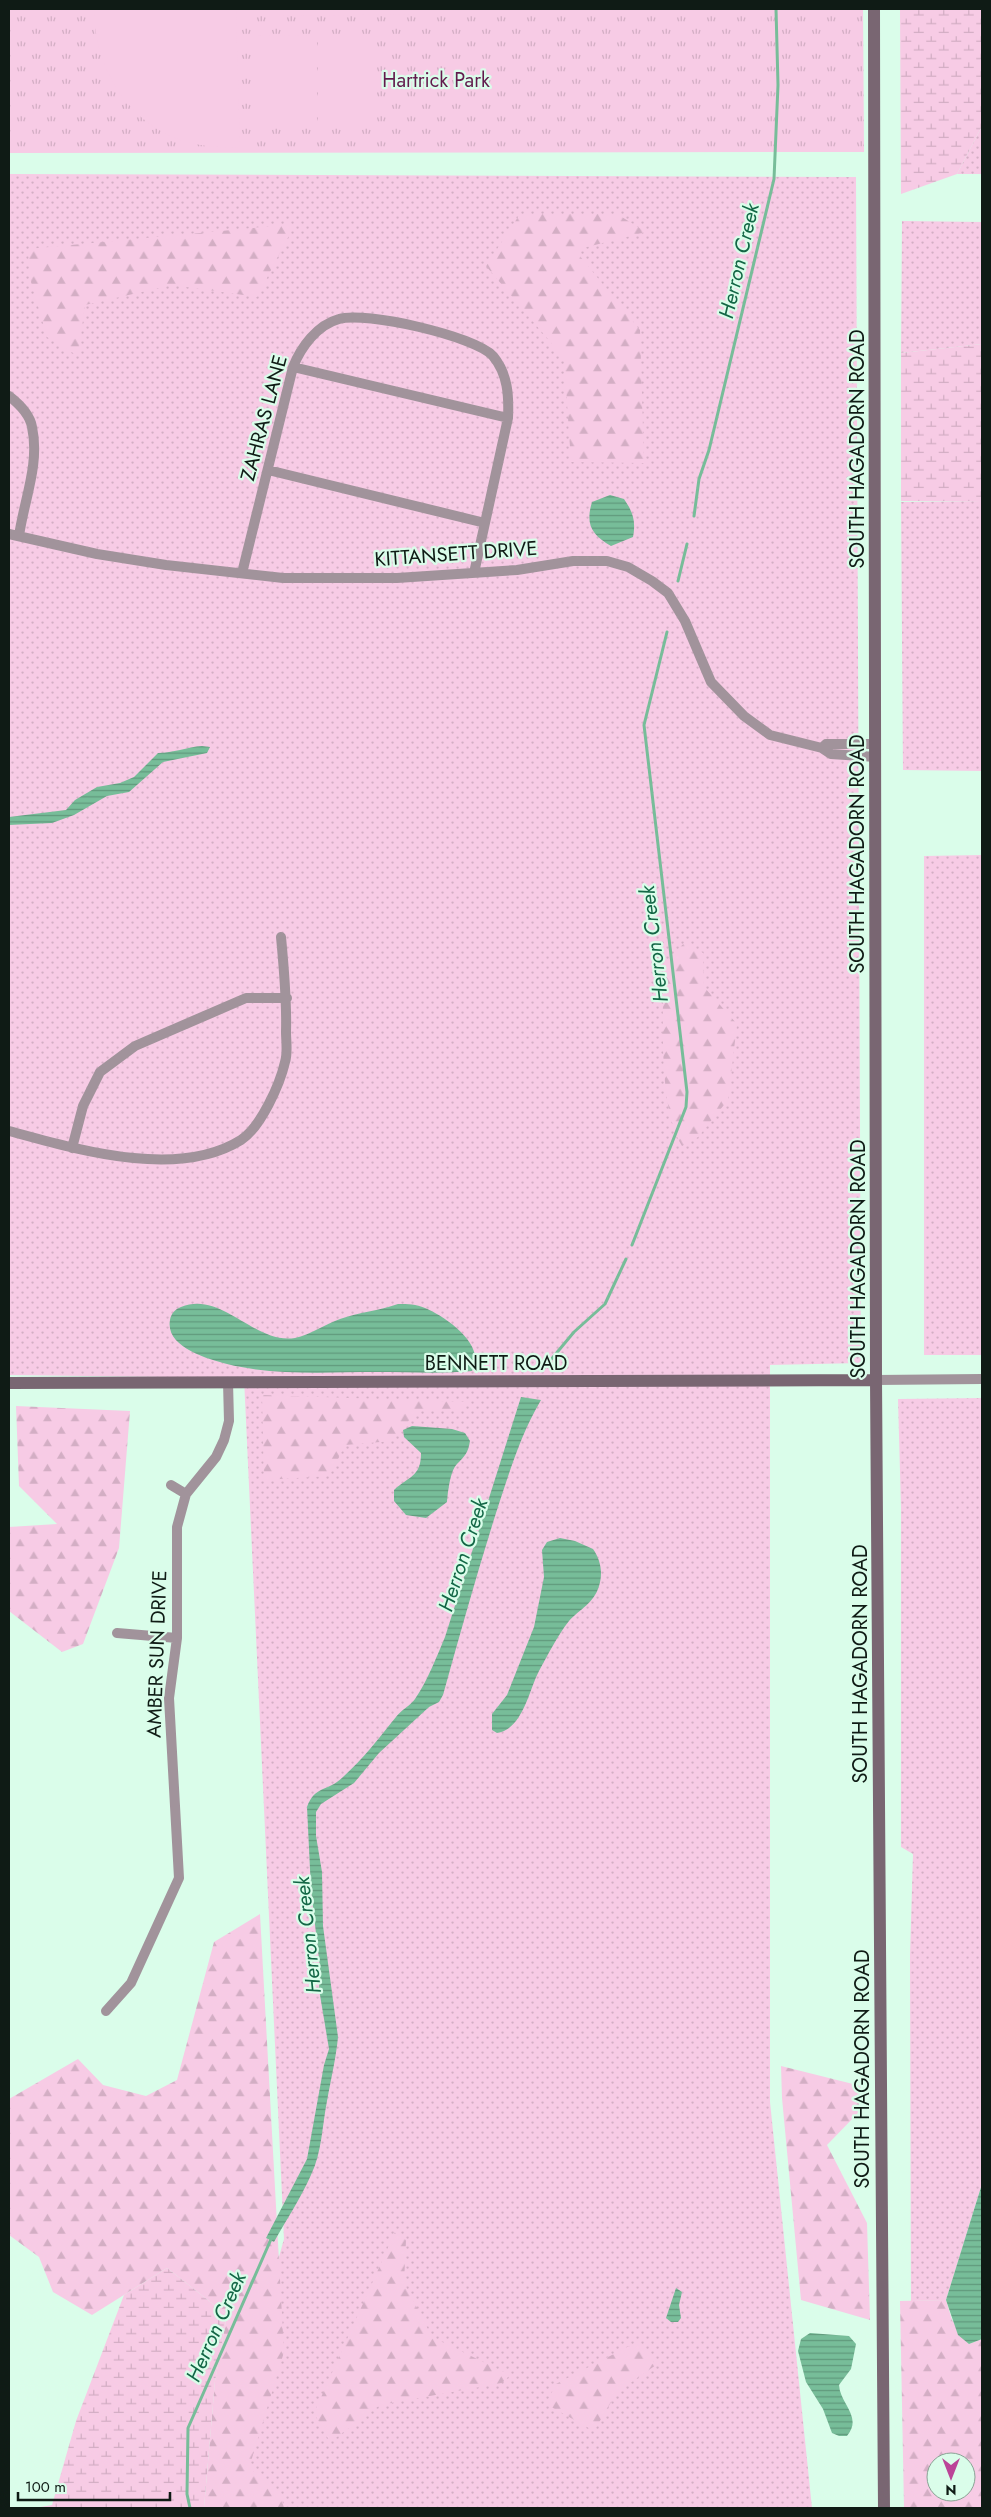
<svg xmlns="http://www.w3.org/2000/svg" width="991" height="2517" viewBox="0 0 991 2517" font-family="Jost,sans-serif">
  <defs>
    <pattern id="grass-dots" width="8" height="8" patternUnits="userSpaceOnUse" patternTransform="scale(1.25)"><rect width="8" height="8" fill="#f7cbe5"/><path d="M2 2h.1M6 6h.1" fill="none" stroke="#d3aec4" stroke-width="1.8" stroke-linecap="round"/></pattern>
    <pattern id="forest-firs" width="22" height="20" patternUnits="userSpaceOnUse" patternTransform="scale(1.25)"><rect width="22" height="20" fill="#f7cbe5"/><path d="M5 1l3.5 6h-7zM16 11l3.5 6h-7z" fill="#d3aec4"/></pattern>
    <pattern id="wetland-marsh" width="20" height="14" patternUnits="userSpaceOnUse" patternTransform="scale(1.25)"><rect width="20" height="14" fill="#f7cbe5"/><path d="M1 5h8M5 5V1M11 12h8M15 12V8" fill="none" stroke="#d3aec4"/></pattern>
    <pattern id="park-tufts" width="24" height="20" patternUnits="userSpaceOnUse" patternTransform="scale(1.25)"><rect width="24" height="20" fill="#f7cbe5"/><path d="M3 7l-1-3M5 7V3M7 7l1-3M15 17l-1-3M17 17v-4M19 17l1-3" fill="none" stroke="#d3aec4"/></pattern>
    <pattern id="water-rules" width="6" height="5" patternUnits="userSpaceOnUse" patternTransform="scale(1.25)"><rect width="6" height="5" fill="#77bd99"/><path d="M0 2.5h6" fill="none" stroke="#60997c"/></pattern>
  </defs>
  <rect width="100%" height="100%" fill="#dafdea"/>
  <path fill="url(#grass-dots)" d="M 982,126 L 982,174 L 957,174 Z
    M 9,174 L 856,177 L 861,1363 L 770,1365 L 770,2102 L 812,2508 L 239,2508 L 220,2466 L 284,2239 L 244,1378 L 9,1375 Z
    M 902,221 L 982,222 L 982,344 L 901,353 Z
    M 982,501 L 982,771 L 903,770 L 901,502 Z
    M 982,855 L 982,1355 L 924,1355 L 924,856 Z
    M 982,1398 L 982,2184 L 946,2300 L 911,2301 L 910,1956 L 913,1854 L 901,1847 L 901,1508 L 898,1399 Z"/>
  <path fill="url(#forest-firs)" fill-rule="evenodd" d="M 520,214 L 617,214 L 646,232 L 575,250 L 640,330 L 644,463 L 571,462 L 564,358 L 486,266 Z
    M 295,224 L 257,297 L 172,285 L 85,305 L 78,356 L 47,337 L 30,278 L 28,249 Z
    M 685,942 L 703,953 L 704,987 L 737,1024 L 728,1100 L 698,1137 L 682,1146 C 657,1105 664,1016 663,966 Z
    M 262,1395 L 466,1402 L 465,1411 L 417,1411 L 392,1441 L 345,1445 L 329,1476 L 264,1480 Z
    M 16,1406 L 130,1411 L 119,1548 L 83,1644 L 62,1652 L 9,1611 L 9,1527 L 57,1524 L 19,1486 Z
    M 260,1914 L 284,2352 L 249,2468 L 280,2492 L 284,2508 L 204,2508 L 215,2381 L 227,2315 L 167,2268 L 92,2315 L 53,2292 L 39,2257 L 9,2235 L 9,2099 L 78,2059 L 103,2085 L 146,2096 L 177,2080 L 214,1942 Z
    M 781,2066 L 861,2086 L 858,2113 L 827,2145 L 867,2223 L 870,2320 L 801,2300 L 782,2098 Z
    M 395,2232 L 406,2240 L 404,2283 L 432,2337 L 510,2375 L 502,2383 L 380,2405 L 330,2442 L 314,2413 Z
    M 946,2300 L 952,2320 L 969,2344 L 982,2339 L 982,2508 L 904,2508 L 900,2301 ZM 936,2462 L 966,2462 L 966,2492 L 936,2492 Z
    M 637,2342 L 656,2365 L 617,2392 L 594,2431 L 546,2404 L 556,2384 Z"/>
  <path fill="url(#wetland-marsh)" d="M 900,9 L 982,9 L 982,126 L 957,174 L 901,194 Z
    M 982,344 L 982,501 L 901,501 L 901,353 Z
    M 167,2268 L 227,2315 L 215,2381 L 204,2508 L 35,2508 L 52,2505 L 76,2421 L 124,2295 Z"/>
  <path fill="url(#park-tufts)" d="M 9,9 L 863,9 L 864,152 L 9,153 Z"/>
  <path fill="#f7cbe5" d="M 95,9 L 236,9 L 240,148 C 218,147 196,147 175,138 C 125,118 92,62 95,9 Z
    M 273,9 L 416,9 L 416,14 L 281,16 Z
    M 313,35 L 313,125 L 254,125 L 254,36 Z
    M 318,35 L 377,35 L 377,125 L 318,125 Z"/>
  <path fill="url(#water-rules)" d="M 610,495 L 624,499 C 633,512 636,521 633,537 L 611,546 C 592,535 585,525 592,502 Z
    M 202,746 L 210,747 L 207,753 L 163,762 L 129,792 L 107,796 L 74,815 L 52,823 L 9,825 L 9,817 L 66,810 L 75,800 L 97,787 L 120,783 L 134,777 L 158,753 C 173,753 187,747 202,746 Z
    M 398,1304 C 408,1304 416,1304 425,1308 C 445,1316 488,1346 472,1371 C 441,1374 408,1372 377,1372 C 328,1372 275,1376 227,1364 C 207,1359 165,1347 170,1320 C 171,1314 175,1309 181,1307 C 222,1290 255,1345 295,1338 C 310,1335 325,1324 340,1319 C 359,1312 379,1311 398,1304 Z
    M 521,1397 L 541,1400 C 519,1438 510,1471 496,1513 C 477,1573 460,1634 443,1695 L 439,1702 L 429,1707 L 379,1753 L 354,1783 L 321,1804 L 316,1812 L 316,1836 L 322,1872 L 323,1926 L 338,2037 C 336,2058 331,2079 327,2101 C 322,2126 322,2152 311,2175 C 301,2198 286,2220 274,2242 L 266,2238 L 307,2159 L 324,2065 L 329,2049 L 319,1989 L 320,1968 L 311,1890 L 307,1807 C 315,1785 328,1792 343,1777 C 363,1759 379,1738 396,1717 C 401,1710 410,1706 415,1699 C 428,1680 436,1658 445,1637 Z
    M 412,1426 L 452,1429 L 465,1433 L 470,1441 C 468,1453 465,1456 457,1464 C 450,1471 448,1492 447,1502 L 426,1518 L 406,1515 L 394,1501 L 394,1490 C 409,1476 421,1477 421,1453 L 404,1437 L 403,1430 Z
    M 560,1538 L 575,1541 L 593,1549 C 601,1560 603,1574 599,1586 C 594,1603 580,1609 569,1621 C 557,1636 548,1655 539,1671 C 529,1690 523,1729 497,1733 L 492,1730 L 492,1714 L 507,1695 L 534,1627 L 544,1577 L 542,1550 L 547,1542 Z
    M 982,2184 L 982,2339 L 969,2344 L 958,2335 L 946,2300 Z
    M 676,2288 L 682,2292 L 679,2305 L 681,2318 L 678,2322 L 671,2322 L 666,2318 Z
    M 810,2333 L 849,2336 L 856,2344 L 851,2369 L 839,2385 C 840,2404 863,2417 847,2436 L 839,2436 L 832,2433 L 823,2409 L 806,2382 L 798,2351 L 801,2339 Z"/>
  <g fill="none" stroke-linecap="round" stroke-linejoin="round">
    <path stroke="#77bd99" stroke-width="3" d="M 694,516 L 699,479 L 709,450 L 774,179 L 778,85 L 776,9
      M 678,581 L 687,544
      M 632,1245 L 686,1107 L 687,1092 L 644,725 L 667,632
      M 544,1368 L 574,1332 L 605,1304 L 626,1259
      M 190,2508 L 187,2494 L 188,2428 L 272,2237"/>
    <path stroke="#a1939b" stroke-width="10" d="M 293,367 L 508,418
      M 9,396 C 18,403 30,415 32,427 C 40,464 24,500 19,536
      M 268,470 L 485,523
      M 9,534 L 97,554 L 166,565 L 283,578 L 397,578 L 517,570 L 573,561 L 607,561 L 628,567 L 652,581 L 668,593 L 685,621 L 711,682 L 744,716 L 770,735 L 822,748 L 831,754 L 876,757
      M 242,573 L 293,367 C 301,347 317,325 339,319 C 365,311 475,336 493,356 C 508,374 509,396 508,418 L 474,573
      M 822,748 L 826,744 L 876,744
      M 9,1131 C 76,1149 177,1180 241,1140 C 261,1127 280,1084 285,1062 C 288,1053 286,1041 286,1032 C 287,1000 284,969 281,937
      M 72,1148 L 83,1106 L 100,1072 L 135,1046 L 246,998 L 287,998
      M 876,1380 L 982,1379
      M 171,1485 L 186,1494
      M 117,1633 L 177,1638
      M 106,2011 L 131,1983 L 179,1878 L 169,1698 L 177,1638 L 177,1527 L 186,1494 L 216,1457 L 224,1440 L 229,1421 L 228,1382"/>
    <path stroke="#796672" stroke-width="12" d="M 874,9 L 876,1380 L 884,2508
      M 9,1383 L 876,1380"/>
  </g>
  <g text-anchor="middle" dominant-baseline="central" stroke-width="4.5" stroke-linejoin="round" paint-order="stroke">
    <g font-size="20" fill="#621a4d" stroke="#dafdea">
      <text x="436" y="80">Hartrick Park</text>
    </g>
    <g font-size="20" fill="#0f1b15" stroke="#dafdea">
      <text transform="translate(264 418) rotate(-75)">ZAHRAS LANE</text>
      <text transform="translate(857 449) rotate(-90)">SOUTH HAGADORN ROAD</text>
      <text transform="translate(456 554) rotate(-4)">KITTANSETT DRIVE</text>
      <text transform="translate(857 854) rotate(-90)">SOUTH HAGADORN ROAD</text>
      <text transform="translate(858 1259) rotate(-90)">SOUTH HAGADORN ROAD</text>
      <text x="496" y="1363">BENNETT ROAD</text>
      <text transform="translate(157 1654) rotate(-88)">AMBER SUN DRIVE</text>
      <text transform="translate(860 1664) rotate(-90)">SOUTH HAGADORN ROAD</text>
      <text transform="translate(862 2069) rotate(-90)">SOUTH HAGADORN ROAD</text>
    </g>
    <g font-size="21" font-style="italic" fill="#136746" stroke="#dafdea">
      <text transform="translate(739 261) rotate(-77)">Herron Creek</text>
      <text transform="translate(654 944) rotate(-97)">Herron Creek</text>
      <text transform="translate(463 1555) rotate(-72)">Herron Creek</text>
      <text transform="translate(308 1935) rotate(-96)">Herron Creek</text>
      <text transform="translate(216 2327) rotate(-66)">Herron Creek</text>
    </g>
  </g>
  <rect width="991" height="2517" fill="none" stroke="#0f1b15" stroke-width="20"/>
  <g transform="translate(951 2477) rotate(180)"><circle r="24" fill="#dafdea" stroke="#89a395"/>
  <path d="M0-4L9 19L0 12L-9 19Z" fill="#bc4498"/>
  <text y="-8" font-size="14" font-weight="bold" text-anchor="middle" fill="#0f1b15">N</text>
  </g>
  <path d="M18 2492v8h152v-8" fill="none" stroke="#0f1b15" stroke-width="2.5"/>
  <text x="25" y="2492" font-size="15" fill="#0f1b15" stroke="#dafdea" stroke-width="4" paint-order="stroke">100 m</text>
</svg>
